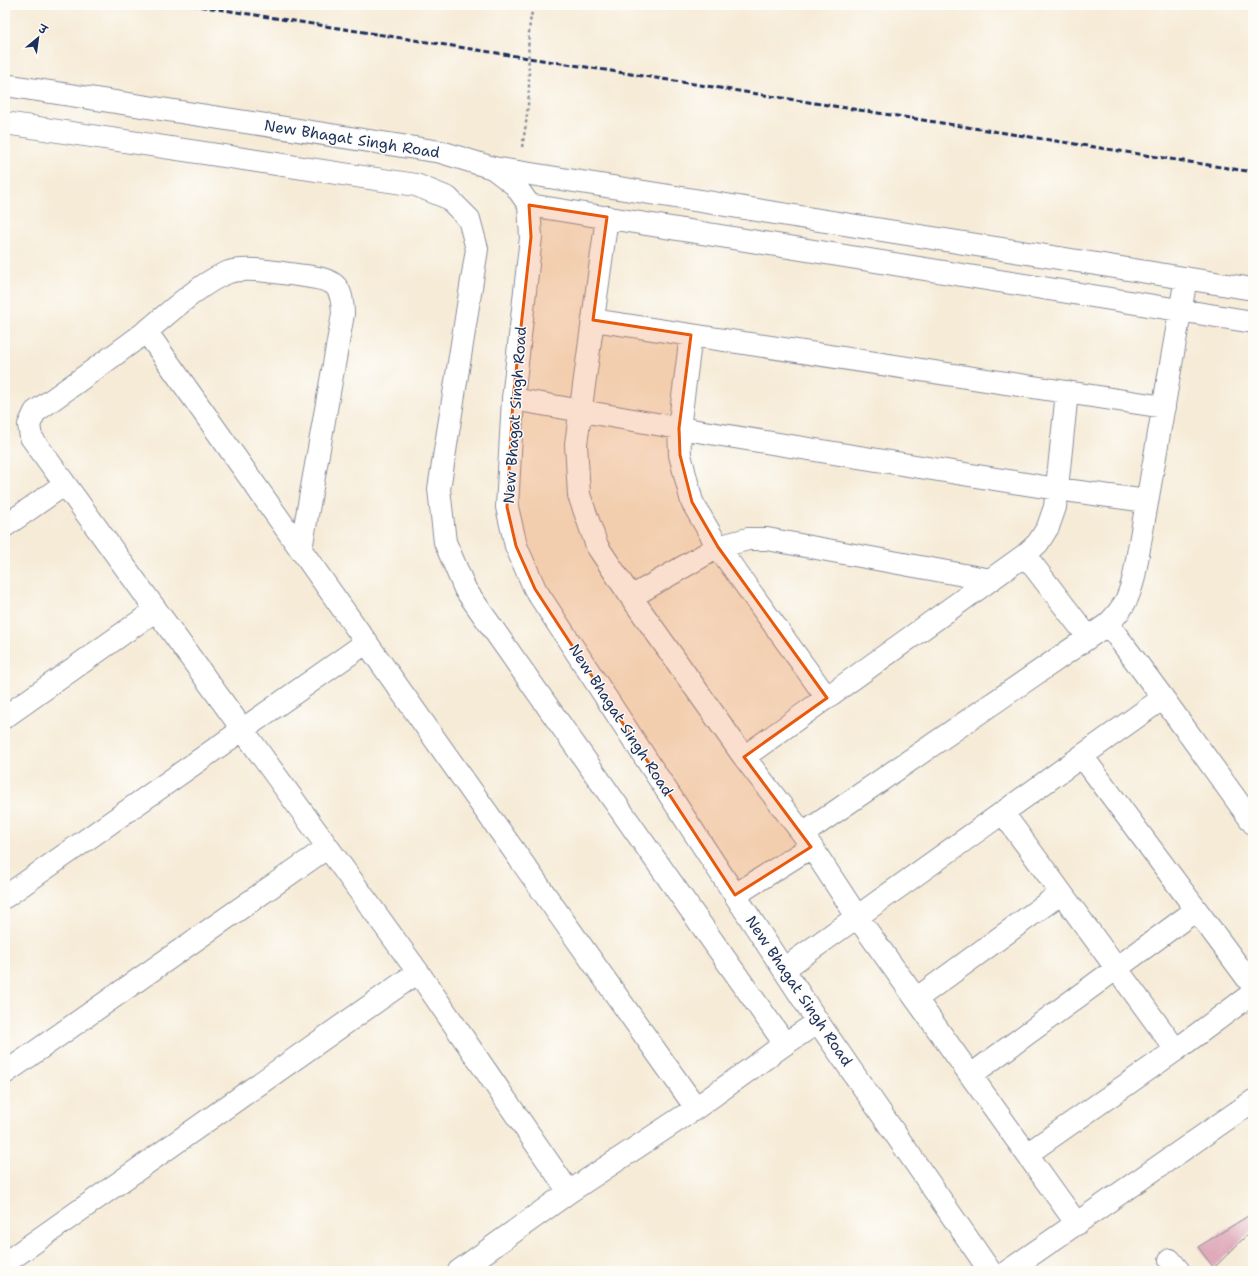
<svg xmlns="http://www.w3.org/2000/svg" width="1258" height="1276" viewBox="0 0 1258 1276" font-family="'Shantell Sans','Playpen Sans Deva',sans-serif">
  <rect width="100%" height="100%" fill="#fdfcf7"/>
  <filter id="ink" filterUnits="userSpaceOnUse"><feTurbulence type="fractalNoise" baseFrequency=".025" numOctaves="2"/><feDisplacementMap in="SourceGraphic" scale="8" xChannelSelector="R" yChannelSelector="G"/><feConvolveMatrix kernelMatrix="1 2 1 2 8 2 1 2 1" color-interpolation-filters="sRGB"/></filter>
  <filter id="wash" filterUnits="userSpaceOnUse"><feTurbulence type="fractalNoise" baseFrequency=".012" numOctaves="4" result="noise"/><feDisplacementMap in="SourceGraphic" scale="16" xChannelSelector="R" yChannelSelector="G"/><feGaussianBlur stdDeviation="0.9" result="paint"/><feColorMatrix in="noise" values="0 0 0 0 0 0 0 0 0 0 0 0 0 0 0 0 0 1.4 0 .05"/><feComposite in="paint" operator="in"/></filter>
  <g filter="url(#wash)">
    <rect width="100%" height="100%" fill="#f6ebd7"/>
    <g id="blocks">
      <path fill="#dfabbb" d="M 1248,1216 L 1253,1222 L 1253,1229 L 1214,1268 L 1198,1247 Z"/>
    </g>
  </g>
  <g filter="url(#ink)">
    <use href="#blocks" fill-opacity="0" stroke="#888d9a" stroke-width="1"/>
    <g fill="none" stroke-linecap="round" stroke-linejoin="round">
      <g stroke="#888d9a" stroke-width="24">
        <path id="minor" d="M 493,168 L 1253,289
          M 529,205 L 1253,322
          M 607,217 L 576,444 L 579,495 L 597,546 L 631,597 L 744,757 L 803,834 L 858,918 L 1077,1224
          M 593,320 L 1164,407
          M 146,331 L 696,1108
          M 691,335 L 679,428 L 680,455 L 692,502 L 718,547 L 827,698
          M 513,399 L 679,428 L 1057,489 L 1147,501
          M 5,526 L 65,484
          M 301,549 L 343,314 C 342,283 334,280 305,276 C 284,274 249,266 229,272 C 203,281 170,312 148,330 C 111,358 73,385 35,412 L 29,425 L 31,437 L 418,972 L 569,1192
          M 1025,555 L 1088,637
          M 631,597 L 718,547 L 748,539 L 767,539 L 991,580
          M 1108,624 L 1163,698 L 1253,823
          M 5,717 L 156,610
          M 1082,756 L 1253,986
          M 744,757 L 1025,555 L 1038,543 L 1048,527 L 1055,507 L 1067,392
          M 1003,813 L 1176,1050
          M 803,834 L 1108,624 C 1124,607 1128,600 1134,577 L 1186,278
          M 735,895 L 811,847
          M 5,897 L 367,642
          M 784,969 L 1163,698
          M 916,999 L 1061,893
          M 5,1073 L 328,847
          M 971,1075 L 1196,910
          M 1027,1154 L 1176,1050 L 1253,993
          M 1170,1260 L 1179,1271
          M 5,1263 L 418,972
          M 459,1271 L 569,1192 L 696,1108 L 785,1044 L 818,1022
          M 1008,1271 L 1253,1101"/>
      </g>
      <g stroke="#888d9a" stroke-width="24">
        <path id="tertiary" d="M 5,85 L 441,152 L 493,168 L 515,185 L 529,205 L 531,237 L 513,399 L 507,507 L 516,546 L 535,589 L 818,1022 L 990,1271
          M 5,123 L 416,185 L 448,198 L 469,219 L 477,249 L 439,489 L 445,542 L 465,589 L 785,1044"/>
      </g>
      <path stroke="#888d9a" stroke-width="2.5" stroke-dasharray="3 3" stroke-linecap="butt" d="M 522,147 C 526,126 529,104 529,82 C 529,57 526,30 534,5"/>
      <use href="#minor" stroke="#fff" stroke-width="22"/>
      <use href="#tertiary" stroke="#fff" stroke-width="22"/>
      <path stroke="#1b2f5e" stroke-width="3" stroke-dasharray="6 3" stroke-linecap="butt" d="M 192,5 L 1253,172"/>
    </g>
  </g>
  <path fill="#e8590c" fill-opacity="0.2" stroke="#e8590c" stroke-width="3" stroke-linejoin="round" d="M 529,205 L 607,217 L 593,320 L 691,335 L 679,428 L 680,455 L 692,502 L 718,547 L 827,698 L 744,757 L 811,847 L 735,895 L 535,589 L 516,546 L 507,507 L 513,399 L 531,237 Z"/>
  <g text-anchor="middle" dominant-baseline="central" stroke-width="3" stroke-linejoin="round" paint-order="stroke">
    <g font-size="15" fill="#1b2f5e" stroke="#fdfcf7">
      <text transform="translate(352 139) rotate(9)">New Bhagat Singh Road</text>
      <text transform="translate(515 415) rotate(-86)">New Bhagat Singh Road</text>
      <text transform="translate(621 720) rotate(57)">New Bhagat Singh Road</text>
      <text transform="translate(799 991) rotate(56)">New Bhagat Singh Road</text>
    </g>
  </g>
  <rect width="1258" height="1276" fill="none" stroke="#fdfcf7" stroke-width="20"/>
  <g transform="translate(38 38) rotate(29)" stroke="#fdfcf7" stroke-width="3" paint-order="stroke">
  <path d="M0-3L7 15L0 10L-7 15Z" fill="#1b2f5e"/>
  <text y="-6" font-size="11" font-weight="bold" text-anchor="middle" fill="#1b2f5e">उ</text>
  </g>
</svg>
